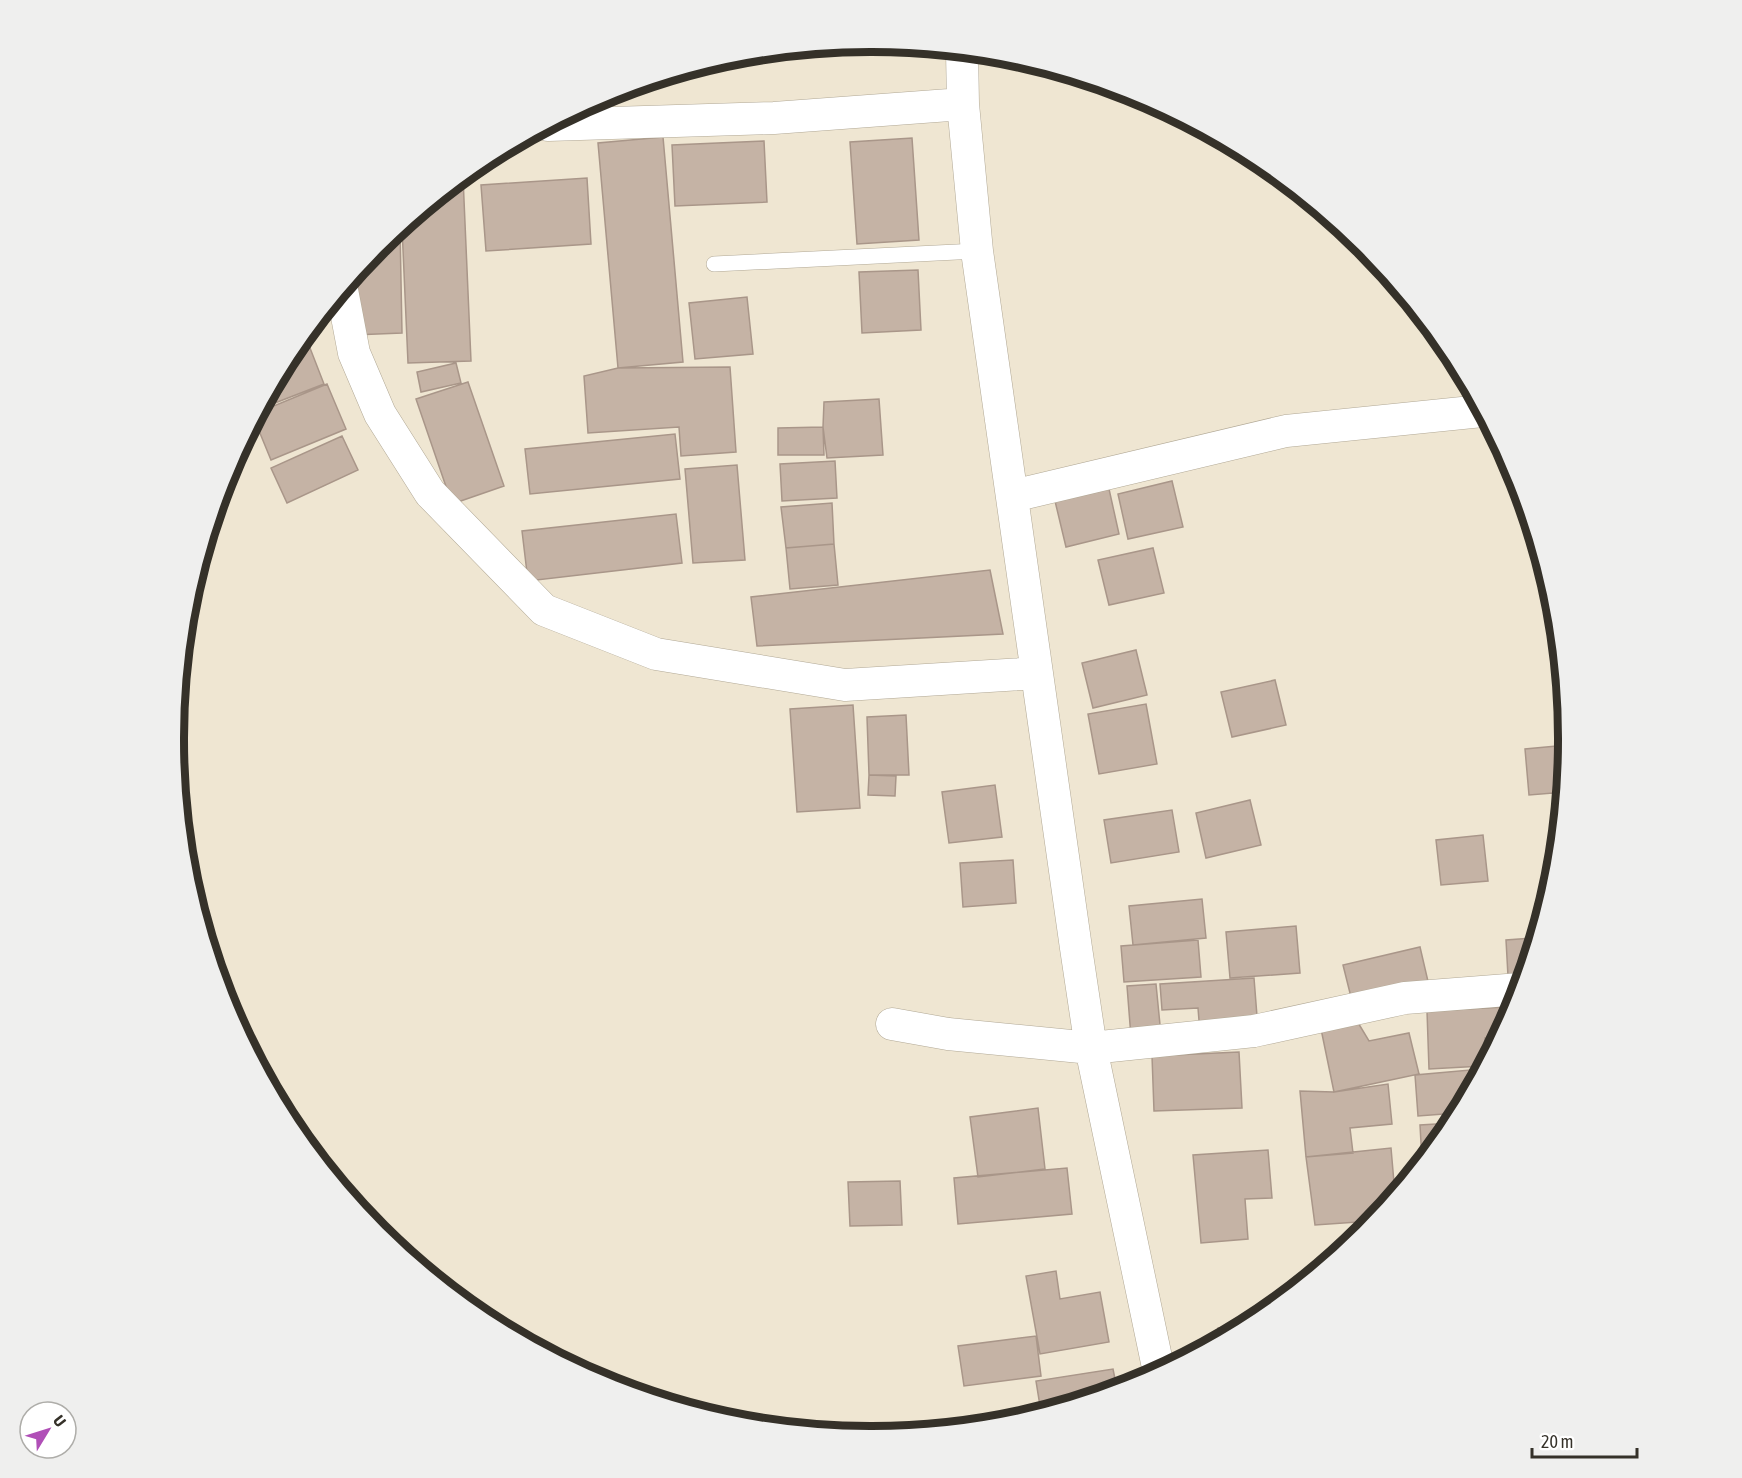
<svg xmlns="http://www.w3.org/2000/svg" width="1742" height="1478" viewBox="0 0 1742 1478" font-family="'Asap Condensed',sans-serif">
  <rect width="100%" height="100%" fill="#efe6d2"/>
  <path fill="#c5b3a5" stroke="#a99689" stroke-width="1.5" d="M 663,137 L 683,362 L 618,368 L 598,143 Z
    M 912,138 L 919,240 L 857,244 L 850,142 Z
    M 764,141 L 767,202 L 675,206 L 672,145 Z
    M 463,177 L 471,361 L 408,363 L 402,227 Z
    M 587,178 L 591,244 L 486,251 L 481,185 Z
    M 400,229 L 402,333 L 353,335 L 352,278 L 378,246 Z
    M 918,270 L 921,330 L 862,333 L 859,272 Z
    M 747,297 L 753,354 L 695,359 L 689,303 Z
    M 310,348 L 324,384 L 262,408 L 290,355 Z
    M 456,363 L 461,383 L 421,392 L 417,372 Z
    M 730,367 L 736,452 L 681,456 L 679,427 L 588,433 L 584,376 L 618,368 Z
    M 468,382 L 504,486 L 452,504 L 416,399 Z
    M 327,384 L 346,429 L 271,460 L 255,421 L 259,412 Z
    M 879,399 L 883,455 L 827,458 L 823,427 L 824,402 Z
    M 823,427 L 824,455 L 778,455 L 778,428 Z
    M 675,434 L 680,479 L 530,494 L 525,449 Z
    M 342,436 L 358,470 L 287,503 L 271,468 Z
    M 835,461 L 837,498 L 782,501 L 780,464 Z
    M 737,465 L 745,560 L 693,563 L 685,469 Z
    M 1172,481 L 1183,527 L 1128,539 L 1118,494 Z
    M 1109,489 L 1119,534 L 1066,547 L 1055,501 Z
    M 832,503 L 834,544 L 786,548 L 781,507 Z
    M 676,514 L 682,563 L 528,581 L 522,531 Z
    M 834,544 L 838,585 L 790,589 L 786,548 Z
    M 1153,548 L 1164,593 L 1109,605 L 1098,560 Z
    M 990,570 L 1003,634 L 757,646 L 751,597 Z
    M 1136,650 L 1147,695 L 1093,708 L 1082,663 Z
    M 1275,680 L 1286,725 L 1232,737 L 1221,692 Z
    M 1146,704 L 1157,764 L 1099,774 L 1088,714 Z
    M 853,705 L 860,808 L 797,812 L 790,709 Z
    M 906,715 L 909,775 L 869,775 L 867,717 Z
    M 1567,745 L 1558,844 L 1553,793 L 1529,795 L 1525,749 Z
    M 869,775 L 896,776 L 895,796 L 868,795 Z
    M 995,785 L 1002,837 L 949,843 L 942,792 Z
    M 1250,800 L 1261,845 L 1206,858 L 1196,813 Z
    M 1172,810 L 1179,852 L 1111,863 L 1104,820 Z
    M 1483,835 L 1488,881 L 1441,885 L 1436,840 Z
    M 1013,860 L 1016,903 L 963,907 L 960,863 Z
    M 1202,899 L 1206,938 L 1133,945 L 1129,906 Z
    M 1296,926 L 1300,973 L 1230,978 L 1226,932 Z
    M 1535,938 L 1524,975 L 1508,976 L 1506,940 Z
    M 1198,940 L 1201,977 L 1124,982 L 1121,946 Z
    M 1420,947 L 1430,990 L 1354,1009 L 1343,965 Z
    M 1254,978 L 1258,1029 L 1200,1033 L 1198,1008 L 1162,1010 L 1160,984 Z
    M 1156,984 L 1161,1035 L 1131,1037 L 1127,986 Z
    M 1505,1007 L 1505,1023 L 1498,1038 L 1485,1038 L 1486,1060 L 1483,1066 L 1429,1069 L 1427,1011 Z
    M 1357,1021 L 1369,1041 L 1409,1033 L 1419,1074 L 1334,1092 L 1321,1029 Z
    M 1239,1052 L 1242,1108 L 1154,1111 L 1152,1056 Z
    M 1481,1069 L 1457,1113 L 1418,1116 L 1415,1075 Z
    M 1388,1084 L 1392,1124 L 1350,1128 L 1353,1153 L 1306,1157 L 1300,1091 L 1334,1092 Z
    M 1038,1108 L 1045,1169 L 978,1177 L 970,1117 Z
    M 1452,1123 L 1450,1127 L 1422,1161 L 1420,1125 Z
    M 1391,1148 L 1395,1194 L 1372,1221 L 1315,1225 L 1306,1157 Z
    M 1268,1150 L 1272,1198 L 1245,1199 L 1248,1239 L 1201,1243 L 1193,1155 Z
    M 1067,1168 L 1072,1214 L 958,1224 L 954,1178 Z
    M 900,1181 L 902,1225 L 850,1226 L 848,1182 Z
    M 1056,1271 L 1060,1299 L 1100,1292 L 1109,1342 L 1040,1354 L 1026,1276 Z
    M 1250,1323 L 1220,1339 L 1218,1328 Z
    M 1036,1336 L 1041,1376 L 964,1386 L 958,1346 Z
    M 1113,1369 L 1117,1389 L 1041,1412 L 1036,1381 Z"/>
  <g fill="none" stroke-linecap="round" stroke-linejoin="round">
    <g stroke="#b1a895" stroke-width="16">
      <path id="lane" d="M 714,264 L 977,251"/>
    </g>
    <g stroke="#b1a895" stroke-width="33">
      <path id="street" d="M 962,51 L 963,104 L 977,251 L 1076,948 L 1091,1048 L 1159,1372
        M 548,125 L 774,118 L 963,104
        M 342,290 L 354,353 L 380,414 L 430,493 L 544,610 L 656,654 L 845,685 L 1037,673
        M 1013,496 L 1286,431 L 1482,411
        M 892,1024 L 948,1034 L 1091,1048 L 1254,1031 L 1405,998 L 1520,989"/>
    </g>
    <use href="#lane" stroke="#fff" stroke-width="15"/>
    <use href="#street" stroke="#fff" stroke-width="32"/>
  </g>
  <path d="M0 0H1742V1478H0ZM870 52H872A686 686 0 0 1 1558 738V740A686 686 0 0 1 872 1426H870A686 686 0 0 1 184 740V738A686 686 0 0 1 870 52Z" fill="#efefee" fill-rule="evenodd"/>
  <path fill="none" stroke="#353129" stroke-width="8" d="M870 52H872A686 686 0 0 1 1558 738V740A686 686 0 0 1 872 1426H870A686 686 0 0 1 184 740V738A686 686 0 0 1 870 52Z"/>
  <g transform="translate(48 1430) rotate(52)"><circle r="28" fill="#ffffff" stroke="#aeada9" stroke-width="1.5"/>
  <path d="M0-4.5L10 22L0 15L-10 22Z" fill="#b04fb7"/>
  <text y="-9" font-size="16" font-weight="bold" text-anchor="middle" fill="#353129">U</text>
  </g>
  <path d="M1532 1448v9h105v-9" fill="none" stroke="#353129" stroke-width="3"/>
  <text x="1541" y="1448" font-size="18" fill="#353129" stroke="#ffffff" stroke-width="4.5" paint-order="stroke">20 m</text>
</svg>
